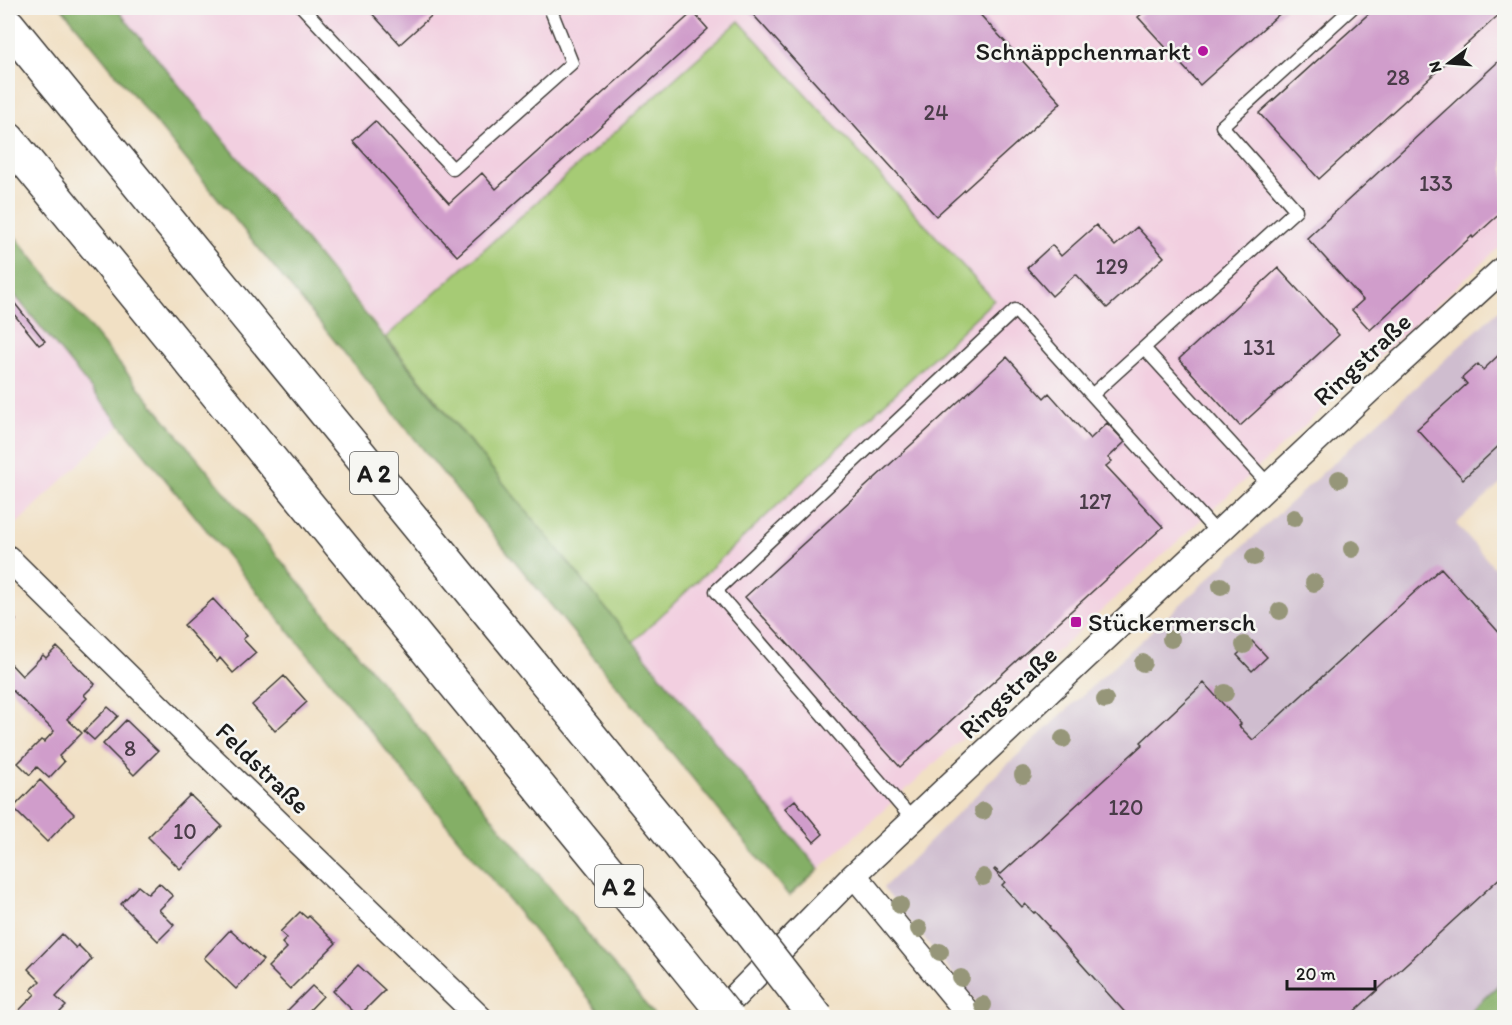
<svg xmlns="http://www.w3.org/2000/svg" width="1512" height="1025" viewBox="0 0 1512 1025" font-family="Itim,sans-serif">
  <rect width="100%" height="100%" fill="#f6f6f2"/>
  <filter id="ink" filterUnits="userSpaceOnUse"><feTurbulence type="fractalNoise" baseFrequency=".0167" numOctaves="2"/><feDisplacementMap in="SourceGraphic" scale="12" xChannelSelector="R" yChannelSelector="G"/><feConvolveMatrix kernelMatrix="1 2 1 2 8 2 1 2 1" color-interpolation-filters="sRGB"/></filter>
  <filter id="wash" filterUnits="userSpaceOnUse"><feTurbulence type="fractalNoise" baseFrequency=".008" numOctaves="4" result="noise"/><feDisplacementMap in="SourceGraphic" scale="24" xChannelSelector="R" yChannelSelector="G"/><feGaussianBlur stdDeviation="1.35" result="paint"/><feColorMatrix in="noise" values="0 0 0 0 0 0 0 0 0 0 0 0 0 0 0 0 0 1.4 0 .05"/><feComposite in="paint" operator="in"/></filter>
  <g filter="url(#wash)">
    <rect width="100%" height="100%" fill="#f1e0c4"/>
    <path fill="#f2cfe0" d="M 116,8 L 1504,8 L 1504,243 L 819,869 L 632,643 L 993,300 L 739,21 L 386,337 Z
      M 8,287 L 120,425 L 8,532 Z"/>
    <path fill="#cfbdcf" d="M 1504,305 L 1504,480 L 1456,524 L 1504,579 L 1504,980 L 1464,1017 L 988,1017 L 883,888 L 995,776 Z"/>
    <path fill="#a6cb75" stroke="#617448" stroke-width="1.5" d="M 739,21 L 994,300 L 632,643 L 386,337 Z"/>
    <path fill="#84af66" stroke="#506641" stroke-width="1.5" d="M 62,8 L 116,8 C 351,294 583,584 819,869 L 789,896 Z
      M 8,228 L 656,1017 L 604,1017 L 8,287 Z
      M 1504,980 L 1504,1017 L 1464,1017 Z"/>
    <g id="blocks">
      <path fill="#d09dcb" d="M 367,8 L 440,8 L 400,44 Z
        M 747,8 L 974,8 L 1061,103 L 936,216 Z
        M 1149,8 L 1286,8 L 1200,85 L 1138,17 Z
        M 1375,8 L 1504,8 L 1504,10 L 1319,179 L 1259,113 Z
        M 693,12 L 708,29 L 457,256 L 353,141 L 375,121 L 449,203 L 482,173 L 496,189 Z
        M 1500,60 L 1504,65 L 1504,210 L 1473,238 L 1472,236 L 1370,330 L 1352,310 L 1363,300 L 1307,238 Z
        M 1096,225 L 1115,246 L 1137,227 L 1164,257 L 1107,308 L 1076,274 L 1052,296 L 1027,268 L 1052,245 L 1061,256 Z
        M 1278,268 L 1339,335 L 1240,426 L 1179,359 Z
        M 8,295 L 45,341 L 39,345 L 8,307 Z
        M 1504,350 L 1504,441 L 1463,479 L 1417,429 L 1467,384 L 1462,378 L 1478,364 L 1483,370 Z
        M 1007,357 L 1044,398 L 1049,393 L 1090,439 L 1107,423 L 1125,442 L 1108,458 L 1112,461 L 1106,466 L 1163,527 L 900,767 L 745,597 Z
        M 1441,568 L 1504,638 L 1504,874 L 1347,1018 L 1130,1018 L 1048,927 L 1049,926 L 1036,912 L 1034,913 L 1025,904 L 1022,907 L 1002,885 L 1005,882 L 994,870 L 995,869 L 1001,874 L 1143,744 L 1141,742 L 1204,683 L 1241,724 L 1239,726 L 1253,740 Z
        M 213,599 L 247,636 L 243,639 L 256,653 L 233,673 L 220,658 L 217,662 L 184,625 Z
        M 8,612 L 16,620 L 8,628 Z
        M 1252,641 L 1267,657 L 1252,671 L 1237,655 Z
        M 57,647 L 95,684 L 84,695 L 87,698 L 67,719 L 82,733 L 59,756 L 64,762 L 49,778 L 37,767 L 30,775 L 18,763 L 41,740 L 44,742 L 54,731 L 10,688 L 8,691 L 8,661 L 22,676 L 43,655 L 46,658 Z
        M 284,676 L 307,702 L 275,731 L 252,705 Z
        M 108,707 L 118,716 L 94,740 L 84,731 Z
        M 126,720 L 158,751 L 134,775 L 103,744 Z
        M 40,780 L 74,814 L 47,842 L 13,808 Z
        M 190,795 L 222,826 L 180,869 L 148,837 Z
        M 795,800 L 823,834 L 814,842 L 785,808 Z
        M 159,883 L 173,896 L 159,910 L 174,925 L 158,941 L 121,904 L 138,886 L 148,894 Z
        M 300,912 L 307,918 L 309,916 L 336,943 L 290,989 L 268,967 L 287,948 L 282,943 L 287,938 L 280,932 Z
        M 230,930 L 263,960 L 236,989 L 204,958 Z
        M 62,934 L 76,948 L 78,945 L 92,959 L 56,997 L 66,1006 L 54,1018 L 12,1018 L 35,994 L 31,990 L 40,981 L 28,969 Z
        M 358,965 L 385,990 L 359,1016 L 360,1018 L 353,1018 L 356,1014 L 333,991 Z
        M 312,986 L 323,996 L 302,1018 L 294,1018 L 287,1011 Z"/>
    </g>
  </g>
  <g filter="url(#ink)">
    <use href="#blocks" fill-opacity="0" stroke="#3c3935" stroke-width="1.5"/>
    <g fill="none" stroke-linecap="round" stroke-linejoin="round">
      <g stroke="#3c3935" stroke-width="15">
        <path id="lane" d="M 303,8 L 453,169 L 572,63 L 550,8
          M 1144,348 L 1269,485
          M 1093,394 L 1296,210 L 1222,126 L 1352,8
          M 913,820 L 716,591 L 1015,310 L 1218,534"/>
      </g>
      <g stroke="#3c3935" stroke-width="27">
        <path id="street" d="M 8,558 L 210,757 L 480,1018
          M 854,875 L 972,1018
          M 714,1018 L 854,875 L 1370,390 L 1504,268"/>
      </g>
      <g stroke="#3c3935" stroke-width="36">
        <path id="highway" d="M 8,25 L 741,920
          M 8,139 L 676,954"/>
      </g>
      <use href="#lane" stroke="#fff" stroke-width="12"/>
      <use href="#street" stroke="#fff" stroke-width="24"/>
      <use href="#highway" stroke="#fff" stroke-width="33"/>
      <g stroke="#3c3935" stroke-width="36" stroke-linecap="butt">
        <path id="highway-bridge" d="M 741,920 L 817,1018
          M 676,954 L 728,1018"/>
      </g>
      <use href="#highway-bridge" stroke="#fff" stroke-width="33"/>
    </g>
    <g fill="#969679">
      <circle cx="1339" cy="479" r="9"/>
      <circle cx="1294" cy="518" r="9"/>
      <circle cx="1352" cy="549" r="9"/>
      <circle cx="1254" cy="557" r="9"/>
      <circle cx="1314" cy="583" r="9"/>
      <circle cx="1221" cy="586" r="9"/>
      <circle cx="1280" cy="611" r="9"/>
      <circle cx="1171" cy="639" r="9"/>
      <circle cx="1244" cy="645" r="9"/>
      <circle cx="1143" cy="663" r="9"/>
      <circle cx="1225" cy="693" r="9"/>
      <circle cx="1105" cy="700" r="9"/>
      <circle cx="1063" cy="739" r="9"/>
      <circle cx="1023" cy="775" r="9"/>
      <circle cx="983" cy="811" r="9"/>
      <circle cx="983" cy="877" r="9"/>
      <circle cx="900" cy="905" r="9"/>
      <circle cx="919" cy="929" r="9"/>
      <circle cx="940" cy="952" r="9"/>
      <circle cx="961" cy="978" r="9"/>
      <circle cx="983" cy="1005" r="9"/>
    </g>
  </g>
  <g fill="#b5179e" stroke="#f6f6f2" stroke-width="2">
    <circle cx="1203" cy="51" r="6"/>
    <rect x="1070" y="616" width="12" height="12" rx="3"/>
  </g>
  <g text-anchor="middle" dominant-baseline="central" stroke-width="5" stroke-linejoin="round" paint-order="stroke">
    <g font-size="22" fill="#493c48">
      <text x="1398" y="77">28</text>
      <text x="936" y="112">24</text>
      <text x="1436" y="183">133</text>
      <text x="1112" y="266">129</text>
      <text x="1259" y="347">131</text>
      <text x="1095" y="501">127</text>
      <text x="130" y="748">8</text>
      <text x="1126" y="807">120</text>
      <text x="185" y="831">10</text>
    </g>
    <g fill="#f6f6f2" stroke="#5d5d5c" stroke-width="1.5">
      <rect x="350" y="452" width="48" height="42" rx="4.5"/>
      <rect x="595" y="865" width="48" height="42" rx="4.5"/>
    </g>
    <g font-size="24" font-weight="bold" fill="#1c1c1c">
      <text x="374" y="473">A 2</text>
      <text x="619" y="886">A 2</text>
    </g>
    <g font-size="26" fill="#1c1c1c" stroke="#f6f6f2" text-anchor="end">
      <text x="1191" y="51">Schnäppchenmarkt</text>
      <text x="1088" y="622" text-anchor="start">Stückermersch</text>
    </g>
    <g font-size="26" fill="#1c1c1c" stroke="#f6f6f2">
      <text transform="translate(1362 359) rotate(-43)">Ringstraße</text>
      <text transform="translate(1008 692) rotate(-43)">Ringstraße</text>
      <text transform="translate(263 768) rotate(44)">Feldstraße</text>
    </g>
  </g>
  <rect width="1512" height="1025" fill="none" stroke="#f6f6f2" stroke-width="30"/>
  <g transform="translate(1449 63) rotate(254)" stroke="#f6f6f2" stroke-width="4.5" paint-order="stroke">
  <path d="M0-4.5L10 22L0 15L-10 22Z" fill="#1c1c1c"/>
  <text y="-9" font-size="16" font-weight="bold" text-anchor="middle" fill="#1c1c1c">N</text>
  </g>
  <path d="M1287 980v9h88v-9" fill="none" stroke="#1c1c1c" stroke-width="3"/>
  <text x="1296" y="980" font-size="18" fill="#1c1c1c" stroke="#f6f6f2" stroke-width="4.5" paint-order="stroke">20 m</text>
</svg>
